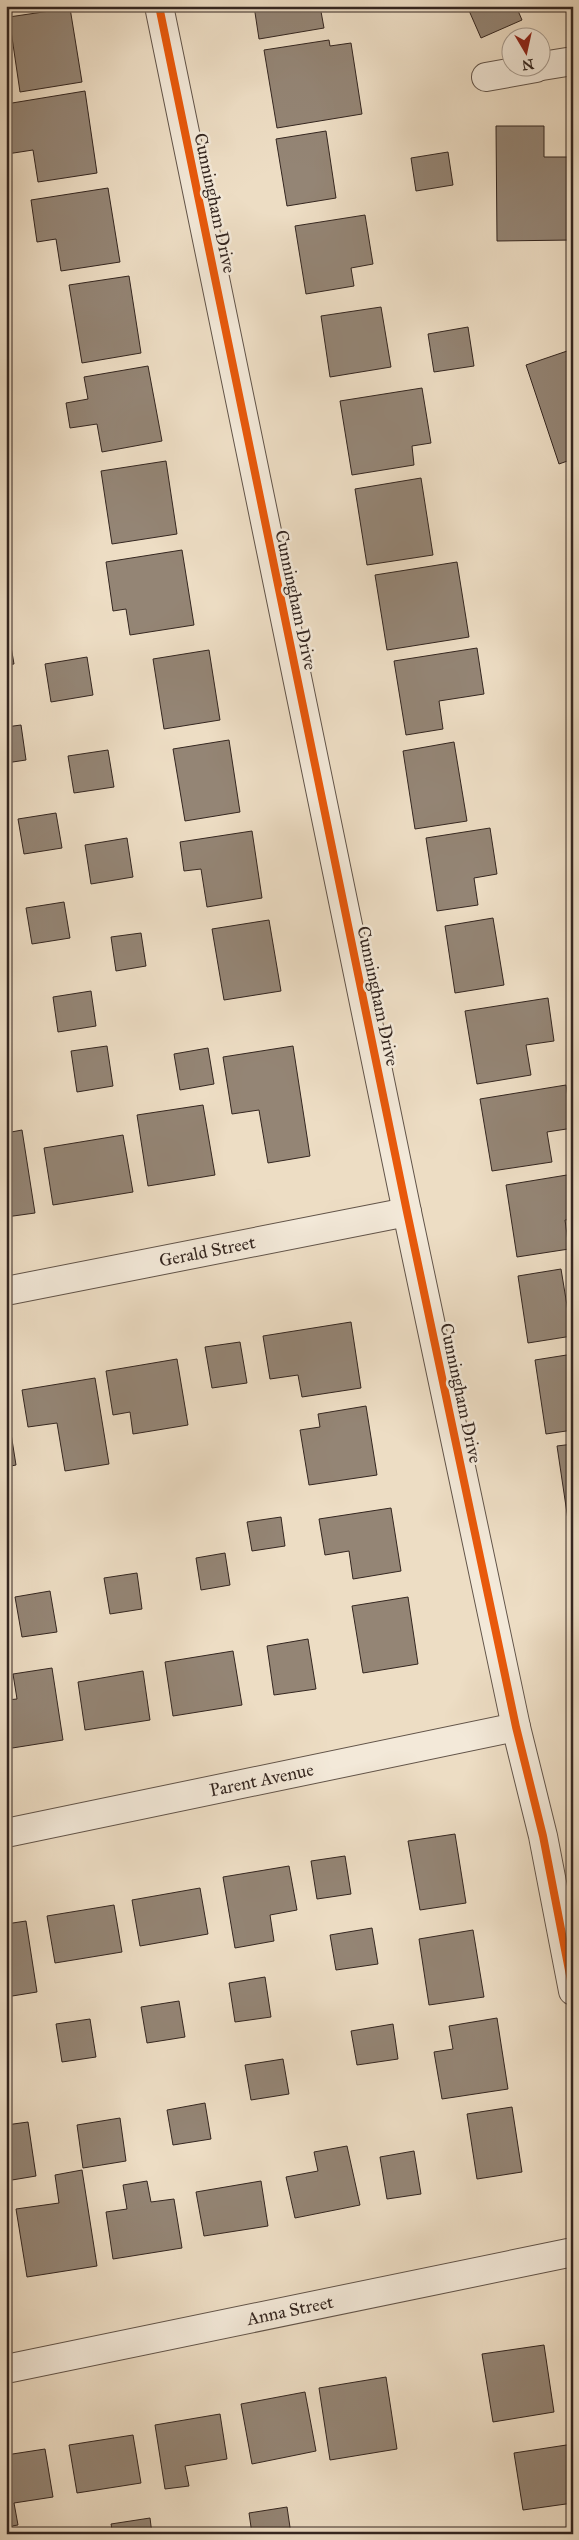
<svg xmlns="http://www.w3.org/2000/svg" width="579" height="2540" viewBox="0 0 579 2540" font-family="'IM FELL Great Primer',serif">
  <rect width="100%" height="100%" fill="#edddc4"/>
  <filter id="stains"><feTurbulence type="fractalNoise" baseFrequency=".004" numOctaves="4"/><feColorMatrix values="0 0 0 0 .2 0 0 0 0 .09 0 0 0 0 .02 0 0 0 .5 -.17"/></filter>
  <radialGradient id="worn" r=".72"><stop offset=".6" stop-color="#630" stop-opacity="0"/><stop offset="1" stop-color="#630" stop-opacity=".3"/></radialGradient>
  <path fill="#948575" stroke="#342620" d="M 254,6 L 320,6 L 324,28 L 259,39 Z
    M 467,6 L 516,6 L 522,20 L 481,38 Z
    M 70,8 L 82,82 L 20,92 L 9,17 Z
    M 329,40 L 330,46 L 351,43 L 362,114 L 277,128 L 264,50 Z
    M 85,91 L 97,173 L 38,182 L 33,150 L 7,154 L 6,104 Z
    M 496,126 L 544,126 L 544,157 L 573,157 L 573,240 L 497,241 Z
    M 326,131 L 336,198 L 287,206 L 276,139 Z
    M 448,152 L 453,185 L 416,191 L 411,158 Z
    M 108,188 L 120,262 L 61,271 L 56,239 L 37,242 L 31,200 Z
    M 365,215 L 373,264 L 351,268 L 354,286 L 306,294 L 295,226 Z
    M 129,276 L 141,353 L 82,363 L 69,285 Z
    M 381,307 L 391,367 L 330,377 L 321,316 Z
    M 468,327 L 474,366 L 434,372 L 428,334 Z
    M 573,349 L 573,459 L 559,464 L 526,365 Z
    M 148,366 L 162,441 L 102,452 L 97,424 L 70,428 L 66,403 L 88,399 L 84,377 Z
    M 422,388 L 431,443 L 412,446 L 414,465 L 352,475 L 340,401 Z
    M 166,461 L 177,534 L 112,544 L 101,471 Z
    M 421,478 L 433,555 L 367,565 L 355,489 Z
    M 182,550 L 194,625 L 130,635 L 126,609 L 113,611 L 106,562 Z
    M 457,562 L 469,637 L 387,650 L 375,575 Z
    M 9,635 L 14,664 L 6,665 L 6,636 Z
    M 477,648 L 484,694 L 439,701 L 443,729 L 406,735 L 394,661 Z
    M 209,650 L 220,720 L 164,729 L 153,659 Z
    M 87,657 L 93,695 L 51,702 L 45,664 Z
    M 21,725 L 26,760 L 6,763 L 6,727 Z
    M 229,740 L 240,812 L 185,821 L 173,749 Z
    M 454,742 L 467,821 L 415,829 L 403,751 Z
    M 108,750 L 114,787 L 74,793 L 68,756 Z
    M 56,813 L 62,848 L 24,854 L 18,819 Z
    M 490,828 L 497,874 L 474,878 L 478,905 L 437,911 L 426,838 Z
    M 252,831 L 262,898 L 207,907 L 201,869 L 184,871 L 180,842 Z
    M 127,838 L 133,877 L 91,884 L 85,845 Z
    M 64,902 L 70,938 L 32,944 L 26,908 Z
    M 493,918 L 504,985 L 455,993 L 445,926 Z
    M 269,920 L 281,991 L 224,1000 L 212,929 Z
    M 141,933 L 146,966 L 116,971 L 111,937 Z
    M 91,991 L 96,1026 L 58,1032 L 53,997 Z
    M 548,998 L 554,1041 L 526,1045 L 531,1075 L 477,1084 L 465,1011 Z
    M 107,1046 L 113,1086 L 77,1092 L 71,1051 Z
    M 293,1046 L 310,1156 L 268,1163 L 259,1110 L 232,1114 L 223,1057 Z
    M 208,1048 L 214,1084 L 180,1090 L 174,1054 Z
    M 566,1085 L 573,1128 L 547,1132 L 552,1162 L 492,1171 L 480,1099 Z
    M 203,1105 L 215,1175 L 148,1186 L 137,1115 Z
    M 22,1130 L 35,1213 L 6,1217 L 6,1133 Z
    M 123,1135 L 133,1192 L 53,1205 L 44,1148 Z
    M 573,1174 L 573,1219 L 565,1220 L 569,1249 L 517,1257 L 506,1185 Z
    M 561,1269 L 572,1336 L 528,1343 L 518,1276 Z
    M 351,1322 L 361,1388 L 302,1397 L 298,1375 L 270,1379 L 263,1336 Z
    M 240,1342 L 247,1383 L 212,1388 L 205,1347 Z
    M 573,1354 L 573,1430 L 546,1434 L 535,1360 Z
    M 177,1359 L 188,1425 L 133,1434 L 130,1412 L 113,1415 L 106,1371 Z
    M 95,1378 L 109,1464 L 65,1471 L 57,1423 L 28,1427 L 22,1390 Z
    M 6,1402 L 16,1465 L 6,1467 Z
    M 366,1406 L 377,1475 L 309,1485 L 300,1430 L 320,1427 L 318,1414 Z
    M 573,1444 L 573,1519 L 568,1520 L 557,1446 Z
    M 391,1508 L 401,1571 L 353,1579 L 349,1551 L 325,1555 L 319,1519 Z
    M 281,1517 L 285,1546 L 252,1551 L 247,1522 Z
    M 225,1553 L 230,1585 L 201,1590 L 196,1558 Z
    M 137,1573 L 142,1609 L 110,1614 L 104,1578 Z
    M 50,1591 L 57,1632 L 22,1637 L 15,1597 Z
    M 408,1597 L 418,1664 L 363,1673 L 352,1606 Z
    M 308,1639 L 316,1689 L 274,1695 L 267,1646 Z
    M 233,1651 L 242,1705 L 173,1716 L 165,1662 Z
    M 52,1668 L 63,1740 L 6,1749 L 6,1700 L 17,1699 L 13,1674 Z
    M 143,1671 L 150,1720 L 85,1730 L 78,1682 Z
    M 455,1834 L 466,1903 L 420,1910 L 408,1841 Z
    M 345,1856 L 351,1894 L 317,1899 L 311,1861 Z
    M 289,1866 L 297,1910 L 270,1915 L 274,1941 L 235,1948 L 223,1877 Z
    M 200,1888 L 208,1934 L 140,1946 L 132,1900 Z
    M 114,1905 L 122,1952 L 55,1963 L 47,1916 Z
    M 26,1921 L 37,1992 L 6,1997 L 6,1924 Z
    M 372,1928 L 378,1964 L 336,1970 L 330,1935 Z
    M 473,1930 L 484,1997 L 429,2005 L 419,1939 Z
    M 265,1977 L 271,2017 L 235,2022 L 229,1983 Z
    M 179,2001 L 185,2037 L 147,2043 L 141,2007 Z
    M 497,2018 L 508,2089 L 442,2099 L 434,2052 L 453,2049 L 449,2026 Z
    M 90,2019 L 96,2057 L 62,2062 L 56,2024 Z
    M 393,2024 L 398,2059 L 357,2065 L 351,2031 Z
    M 283,2059 L 289,2094 L 251,2100 L 245,2065 Z
    M 205,2103 L 211,2139 L 173,2145 L 167,2110 Z
    M 512,2107 L 522,2172 L 477,2179 L 467,2114 Z
    M 120,2118 L 126,2161 L 83,2168 L 77,2125 Z
    M 28,2122 L 36,2176 L 6,2181 L 6,2125 Z
    M 347,2146 L 360,2205 L 295,2218 L 286,2177 L 318,2171 L 314,2152 Z
    M 414,2151 L 421,2194 L 387,2199 L 380,2157 Z
    M 82,2170 L 97,2266 L 27,2277 L 16,2209 L 59,2203 L 55,2175 Z
    M 147,2181 L 151,2202 L 174,2199 L 182,2248 L 113,2259 L 106,2212 L 127,2209 L 123,2185 Z
    M 261,2181 L 268,2226 L 204,2236 L 196,2192 Z
    M 544,2345 L 554,2412 L 493,2422 L 482,2354 Z
    M 386,2377 L 397,2449 L 330,2460 L 319,2388 Z
    M 305,2392 L 316,2451 L 252,2464 L 241,2404 Z
    M 220,2414 L 227,2459 L 185,2466 L 189,2486 L 165,2489 L 155,2425 Z
    M 133,2435 L 141,2483 L 77,2493 L 69,2445 Z
    M 573,2444 L 573,2503 L 523,2510 L 514,2453 Z
    M 45,2449 L 53,2497 L 14,2503 L 18,2525 L 6,2527 L 6,2455 Z
    M 287,2507 L 291,2534 L 252,2534 L 249,2513 Z
    M 150,2518 L 152,2534 L 113,2534 L 111,2524 Z"/>
  <g fill="none" stroke-linecap="round" stroke-linejoin="round">
    <g stroke="#625449" stroke-width="30">
      <g id="street">
        <path d="M 159,6 L 407,1212 L 516,1727 L 543,1836 L 573,1991"/>
        <path d="M 542,66 L 573,61"/>
        <path d="M 486,77 L 536,68"/>
        <path id="s1" d="M 6,1291 L 407,1212"/>
        <path id="s2" d="M 6,1833 L 516,1727"/>
        <path id="s3" d="M 6,2369 L 573,2252"/>
      </g>
    </g>
    <use href="#street" stroke="#f3e9d9" stroke-width="28"/>
    <g stroke="#f3e9d9" stroke-width="11">
      <path id="cycleway" d="M 159,6 L 407,1212 L 516,1727 L 543,1836 L 573,1991"/>
    </g>
    <use href="#cycleway" stroke="#e8590c" stroke-width="8"/>
  </g>
  <g text-anchor="middle" dominant-baseline="central" stroke-width="5" stroke-linejoin="round" paint-order="stroke">
    <g font-size="18" fill="#342620" stroke="#f3e9d9">
      <text transform="translate(215 203) rotate(78)">Cunningham Drive</text>
      <text transform="translate(296 600) rotate(78)">Cunningham Drive</text>
      <text transform="translate(378 996) rotate(78)">Cunningham Drive</text>
      <text stroke="none"><textPath href="#s1" startOffset="205">Gerald Street</textPath></text>
      <text transform="translate(461 1393) rotate(78)">Cunningham Drive</text>
      <text stroke="none"><textPath href="#s2" startOffset="261">Parent Avenue</textPath></text>
      <text stroke="none"><textPath href="#s3" startOffset="290">Anna Street</textPath></text>
    </g>
  </g>
  <rect width="579" height="2540" fill="none" stroke="#edddc4" stroke-width="25"/>
  <rect x="8" y="8" width="564" height="2525" fill="none" stroke="#342620" stroke-width="2.5"/>
  <rect x="12" y="12" width="554" height="2515" fill="none" stroke="#342620"/>
  <g transform="translate(526 52) rotate(171)"><circle r="24" fill="#f3e9d9" stroke="#a79b8f"/>
  <path d="M0-4L9 19L0 12L-9 19Z" fill="#8f2418"/>
  <text y="-8" font-size="14" font-weight="bold" text-anchor="middle" fill="#342620">N</text>
  </g>
  <rect width="100%" height="100%" filter="url(#stains)"/>
  <rect width="100%" height="100%" fill="url(#worn)"/>
</svg>
